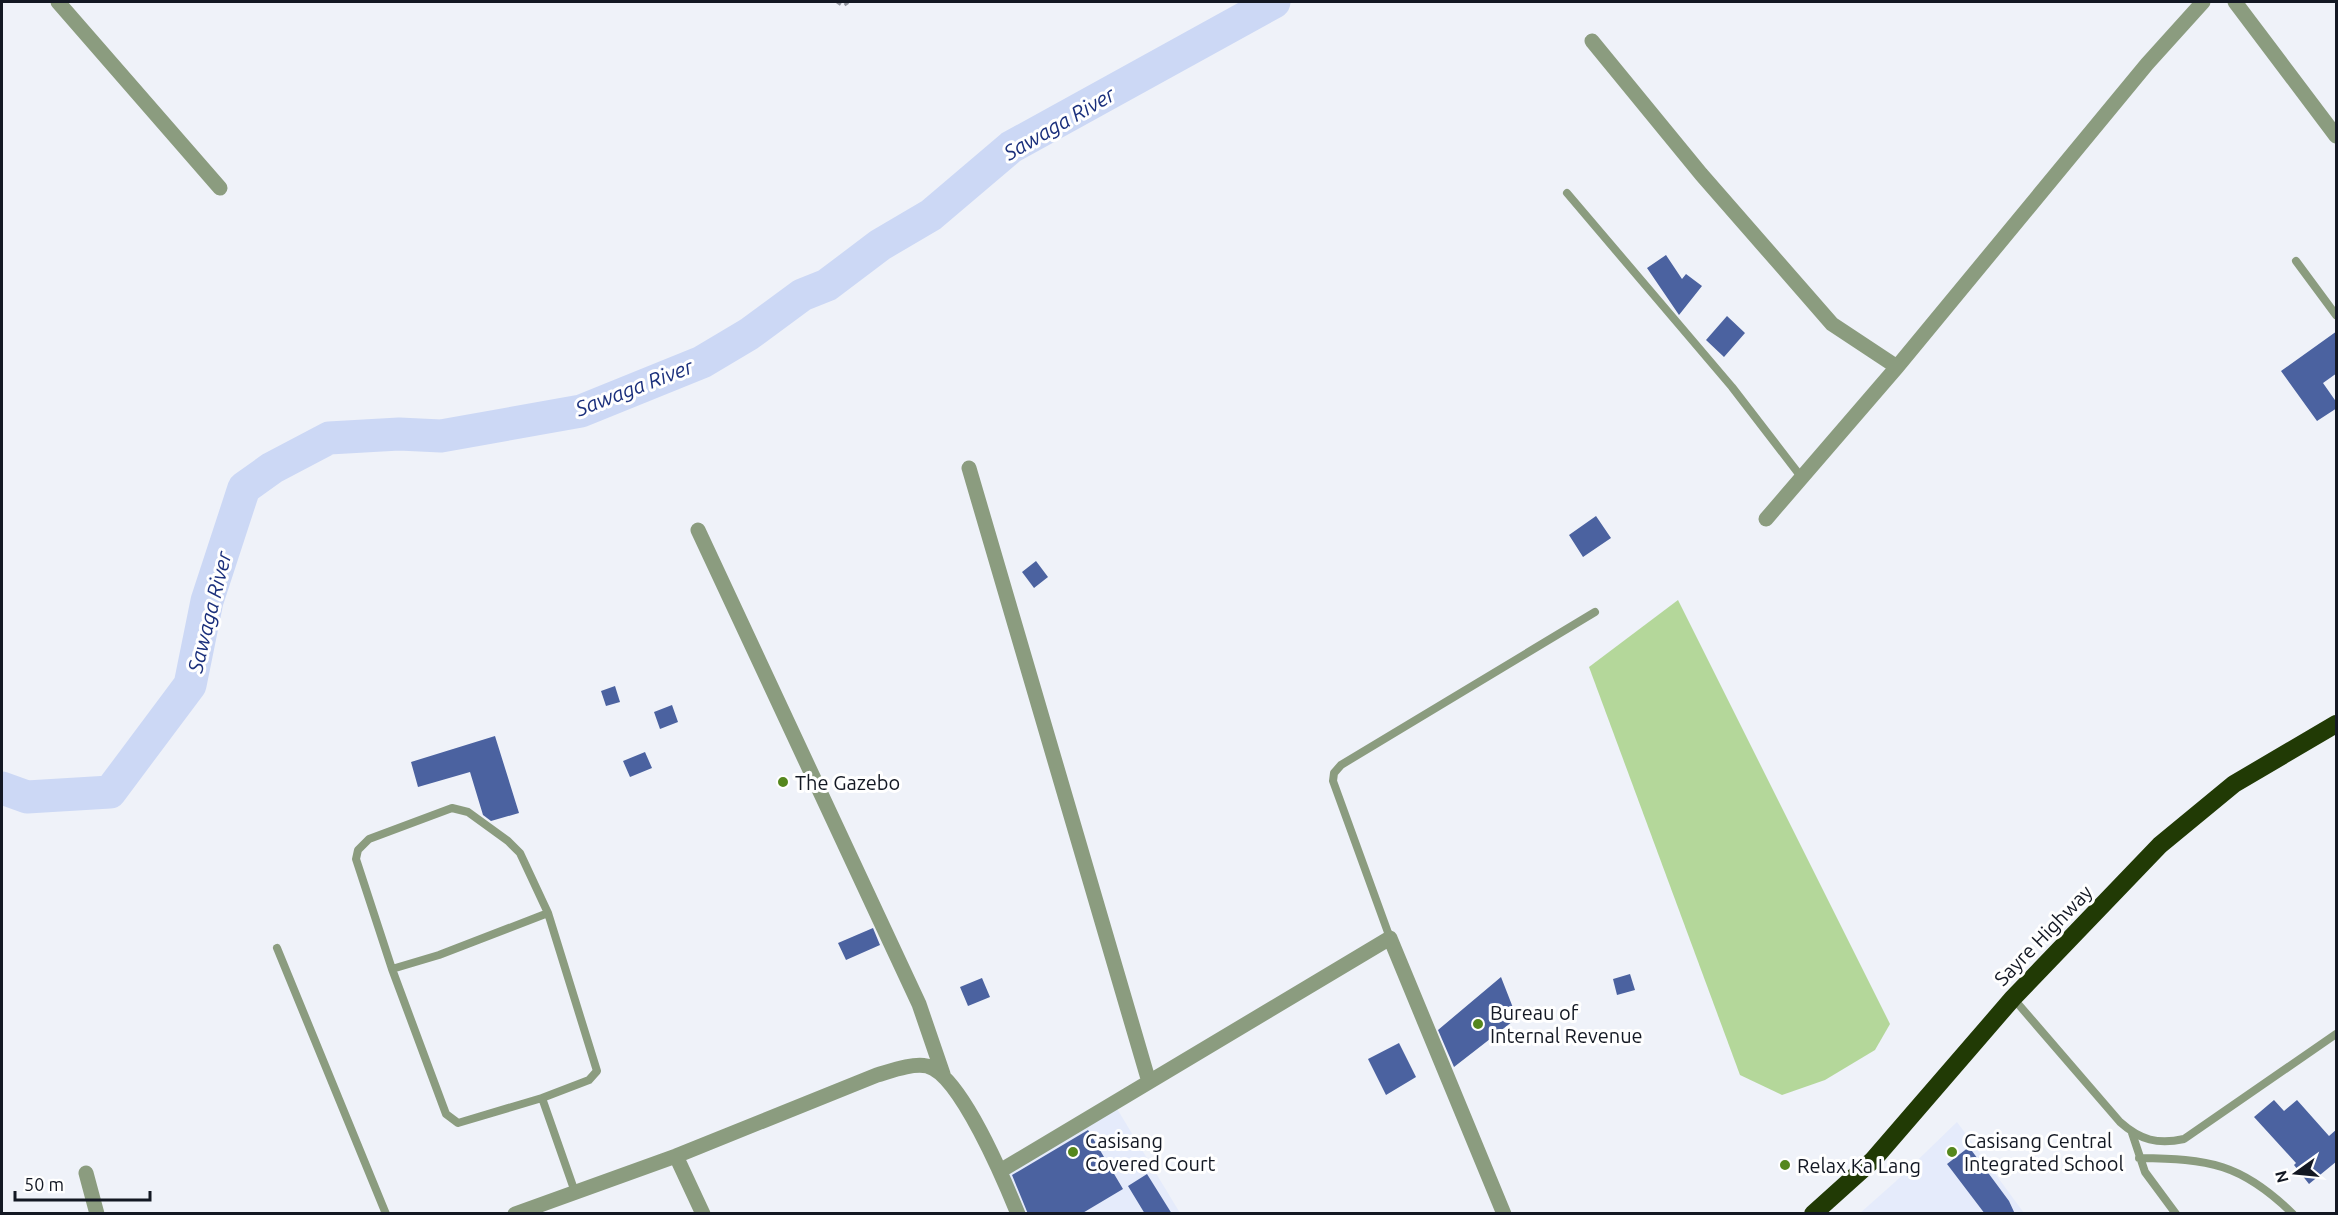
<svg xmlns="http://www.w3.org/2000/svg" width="2338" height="1215" viewBox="0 0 2338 1215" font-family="Ubuntu,sans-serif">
  <rect width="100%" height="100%" fill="#eff2f9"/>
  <path fill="#e5ebfb" d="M 1116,1107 L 1180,1213 L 1020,1213 L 1001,1171 Z
    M 1957,1122 L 2024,1213 L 1859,1214 L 1895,1182 Z"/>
  <path fill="#b4d79a" d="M 1678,600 L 1890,1024 L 1875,1050 L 1825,1080 L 1782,1095 L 1740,1075 L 1589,667 Z"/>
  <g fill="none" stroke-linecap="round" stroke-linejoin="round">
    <path stroke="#ccd8f5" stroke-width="33" d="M 2,788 L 27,797 L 110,792 L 190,685 L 207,601 L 244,488 L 272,468 L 329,438 L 399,434 L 441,436 L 581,411 L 702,362 L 749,334 L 802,295 L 827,285 L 880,245 L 931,215 L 1011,147 L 1274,2"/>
  </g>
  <path fill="#4b62a0" d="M 1666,255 L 1682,279 L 1686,274 L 1702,286 L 1679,315 L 1647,268 Z
    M 1727,316 L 1745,333 L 1724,357 L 1706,340 Z
    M 2337,331 L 2337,373 L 2323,383 L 2337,403 L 2337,408 L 2317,421 L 2281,371 Z
    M 1596,516 L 1611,538 L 1583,557 L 1569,535 Z
    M 1036,561 L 1048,577 L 1034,588 L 1022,572 Z
    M 615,686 L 620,702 L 606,706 L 601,691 Z
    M 672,705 L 678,722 L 660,729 L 654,712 Z
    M 495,736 L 519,813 L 491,821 L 483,815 L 470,772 L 418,787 L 411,762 Z
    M 645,752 L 652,768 L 630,777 L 623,761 Z
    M 873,928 L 880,945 L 846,960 L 838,943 Z
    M 1630,974 L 1635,990 L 1617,995 L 1613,979 Z
    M 1501,977 L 1517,1018 L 1454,1067 L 1438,1030 Z
    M 982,978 L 990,997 L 968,1006 L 960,987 Z
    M 1399,1043 L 1416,1077 L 1386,1095 L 1368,1059 Z
    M 2274,1100 L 2284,1111 L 2297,1100 L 2329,1136 L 2337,1129 L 2337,1161 L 2309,1184 L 2294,1165 L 2296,1163 L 2254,1117 Z
    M 1088,1130 L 1123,1189 L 1081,1214 L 1028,1214 L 1012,1175 Z
    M 1969,1147 L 2009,1201 L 2015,1214 L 1985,1214 L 1947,1164 Z
    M 1147,1174 L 1172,1214 L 1145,1214 L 1128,1186 Z"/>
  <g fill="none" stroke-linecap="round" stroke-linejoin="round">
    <path stroke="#92969f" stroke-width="3" stroke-dasharray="4.5 4.5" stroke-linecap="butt" d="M 837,2 L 843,6 L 849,2"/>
    <path stroke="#8b9c7f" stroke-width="8" d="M 1567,193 L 1732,387 L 1802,478
      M 2296,261 L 2336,315
      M 1390,938 L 1333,781 L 1334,773 L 1341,765 L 1595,612
      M 277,948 L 386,1214
      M 392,969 L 439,955 L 548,913
      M 2013,998 L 2120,1122 C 2140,1140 2158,1145 2184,1139 L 2336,1034
      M 542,1098 L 589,1080 L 597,1071 L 548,913 L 520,853 L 508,841 L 468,812 L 452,808 L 369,839 L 358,850 L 356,859 L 392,969 L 446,1114 L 458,1123 L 542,1098 L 575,1192
      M 2132,1133 L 2145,1172 L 2176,1214
      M 2139,1158 C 2209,1159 2241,1163 2293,1214"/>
    <path stroke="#8b9c7f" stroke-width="15" d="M 58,2 L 220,188
      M 2235,2 L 2336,136
      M 1592,41 L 1701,174 L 1832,324 L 1897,367
      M 969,468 L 1149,1082
      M 1766,519 L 1897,367 L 2147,64 L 2203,2
      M 698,530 L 919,1004 L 943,1074
      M 676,1156 L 703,1214
      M 1000,1171 L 1390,938 L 1504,1214
      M 86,1173 L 97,1214
      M 515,1214 L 676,1156 L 877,1075 C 891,1071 912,1063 927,1066 C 960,1074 1005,1182 1018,1214"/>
    <path stroke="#213a05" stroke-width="18" d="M 1813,1214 L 1873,1160 L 2013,998 L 2160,845 L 2234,784 L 2336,724"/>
  </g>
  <g fill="#55871d" stroke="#fff" stroke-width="2">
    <circle cx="783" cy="782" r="6"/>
    <circle cx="1478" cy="1024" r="6"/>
    <circle cx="1073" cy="1152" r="6"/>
    <circle cx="1952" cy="1152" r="6"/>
    <circle cx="1785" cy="1165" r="6"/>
  </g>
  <g text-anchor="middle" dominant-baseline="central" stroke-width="6" stroke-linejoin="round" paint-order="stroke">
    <g font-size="20" fill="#131823" stroke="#fff" text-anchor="start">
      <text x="795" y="782">The Gazebo</text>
      <text x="1490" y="1012">Bureau of<tspan x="1490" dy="23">Internal Revenue</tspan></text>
      <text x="1085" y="1140">Casisang<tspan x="1085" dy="23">Covered Court</tspan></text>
      <text x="1964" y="1140">Casisang Central<tspan x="1964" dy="23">Integrated School</tspan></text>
      <text x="1797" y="1165">Relax Ka Lang</text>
    </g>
    <g font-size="20" fill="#131823" stroke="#fff">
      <text transform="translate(2043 935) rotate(-46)">Sayre Highway</text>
    </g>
    <g font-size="21" font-style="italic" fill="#1b307c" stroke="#fff">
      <text transform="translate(1059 123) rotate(-30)">Sawaga River</text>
      <text transform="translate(634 387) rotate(-21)">Sawaga River</text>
      <text transform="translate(209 612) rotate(-76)">Sawaga River</text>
    </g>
  </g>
  <rect width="2338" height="1215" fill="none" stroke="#131823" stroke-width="6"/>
  <g transform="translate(2296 1173) rotate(255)" stroke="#ffffff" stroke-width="4.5" paint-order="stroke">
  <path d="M0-4.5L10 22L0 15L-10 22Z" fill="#131823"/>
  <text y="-9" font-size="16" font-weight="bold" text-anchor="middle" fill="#131823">N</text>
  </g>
  <path d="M15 1191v9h135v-9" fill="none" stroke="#131823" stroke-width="3"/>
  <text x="24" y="1191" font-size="18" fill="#131823" stroke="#ffffff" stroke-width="4.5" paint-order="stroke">50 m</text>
</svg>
